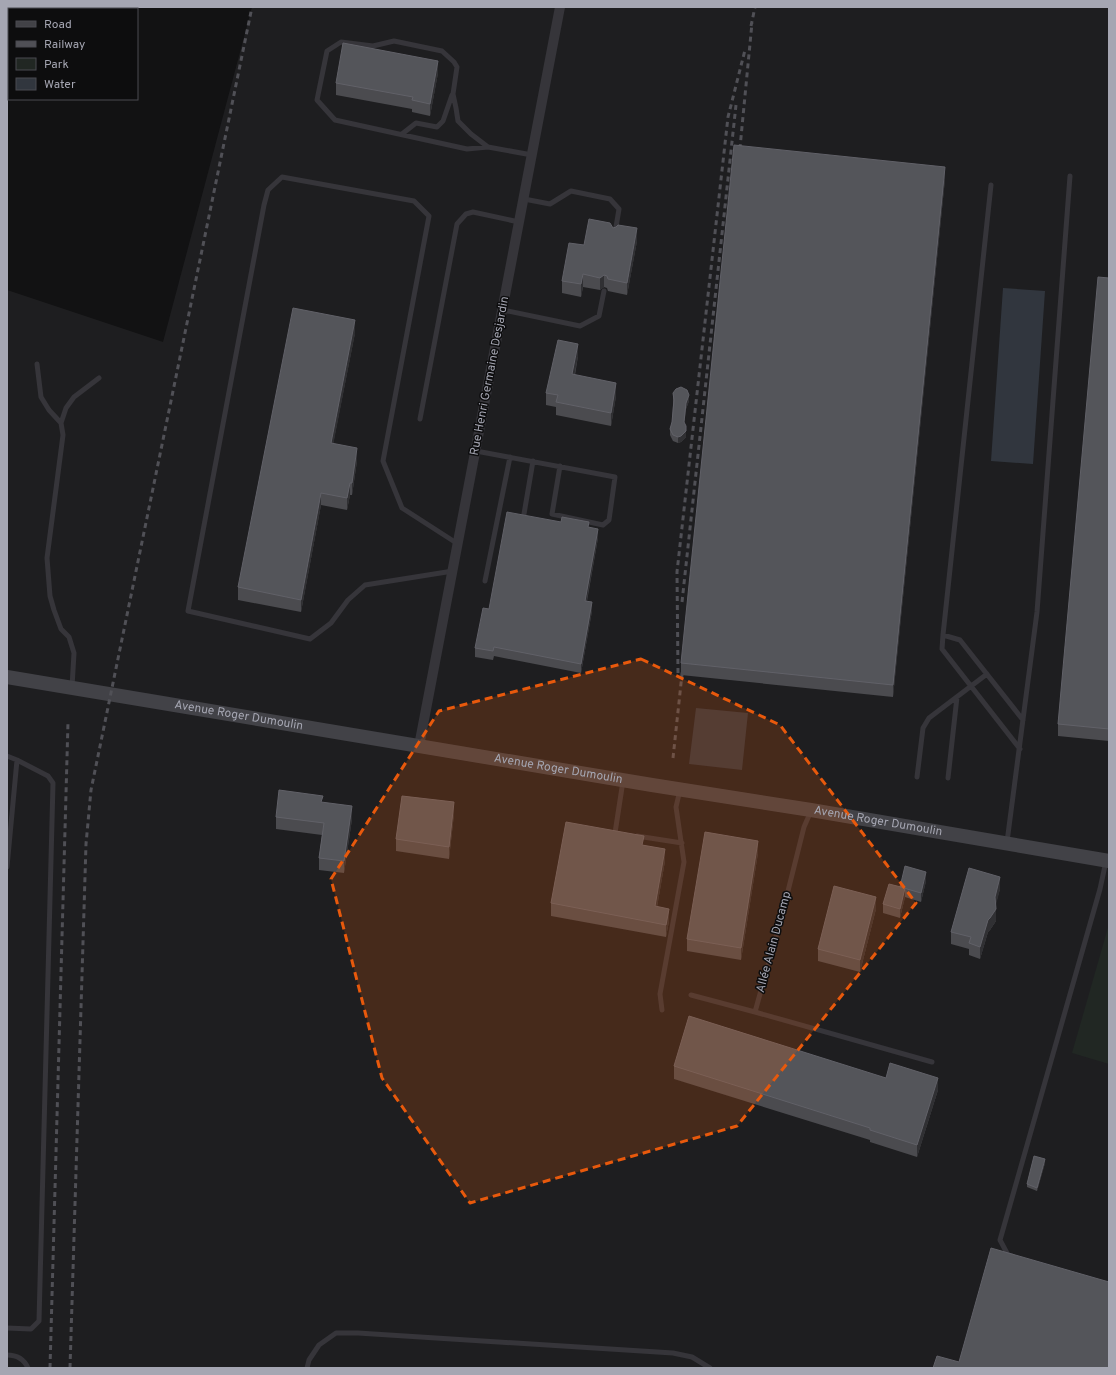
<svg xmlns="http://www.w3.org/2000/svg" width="1116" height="1375" viewBox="0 0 1116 1375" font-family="Overpass,sans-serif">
  <rect width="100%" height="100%" fill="#121213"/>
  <path fill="#1e1e20" d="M 252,7 L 1109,7 L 1109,1368 L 7,1368 L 7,290 L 163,342 Z"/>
  <path fill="#212723" d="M 1109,924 L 1109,1064 L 1072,1053 Z"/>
  <path fill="#31363e" d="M 1003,288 L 1045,291 L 1033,464 L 991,461 Z
    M 696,708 L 748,713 L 742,770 L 689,764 Z"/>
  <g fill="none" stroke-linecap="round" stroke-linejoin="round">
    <path stroke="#36353a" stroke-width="5" d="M 402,134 L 416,123 L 437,127 L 443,121 L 452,95
      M 488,147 L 471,134 L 458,121 L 456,108 L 453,94 L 457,67 L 454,62 L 442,51 L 394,41 L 373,46 L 341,42 L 327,51 L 317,100 L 335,120 L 467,149 L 488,147 L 532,155
      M 524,199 L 550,204 L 571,191 L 610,199 L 619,209 L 615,233
      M 503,310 L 580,326 L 599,316 L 604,291
      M 37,364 L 41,397 L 49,410 L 61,423 L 63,435 L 47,558 L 50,596 L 54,610 L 61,629 L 69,637 L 74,653 L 72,687
      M 420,419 L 457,224 L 466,214 L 473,212 L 519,222
      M 61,423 L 66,408 L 74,397 L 99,378
      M 476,451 L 615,477 L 609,520 L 603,525 L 552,514 L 560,466
      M 524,514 L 533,461
      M 453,571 L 365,585 L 348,600 L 331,623 L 310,639 L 188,611 L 264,205 L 268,190 L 282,177 L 414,201 L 429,216 L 383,461 L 402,508 L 458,544
      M 485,581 L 510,457
      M 943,635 L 991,185
      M 1020,749 L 942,649 L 943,635 L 960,640 L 1023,720
      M 7,756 L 17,760 L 7,867
      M 917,777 L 923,728 L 929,718 L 987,674
      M 948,778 L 957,697
      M 615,833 L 623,781
      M 637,836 L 682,843
      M 1007,842 L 1037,612 L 1070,176
      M 691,995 L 755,1012 L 782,915 L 804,827 L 811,811
      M 662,1010 L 660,994 L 684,862 L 676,807 L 680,790
      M 755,1012 L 932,1062
      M 1012,1256 L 1008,1255 L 1000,1240 L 1100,889 L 1106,861
      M 7,1328 L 31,1329 L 39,1321 L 53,783 L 48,776 L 17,760
      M 7,1355 C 17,1355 24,1359 28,1368
      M 307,1368 L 309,1360 L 319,1345 L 336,1333 L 358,1333 L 673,1353 L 692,1357 L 710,1368"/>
    <path stroke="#36353a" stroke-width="10" d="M 419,746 L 560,7"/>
    <path stroke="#424247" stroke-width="14" id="s1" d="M 7,677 L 652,785 L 811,810 L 1109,861"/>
    <path stroke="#505056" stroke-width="3" stroke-dasharray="5 4" stroke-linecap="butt" d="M 751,26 L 755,7
      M 739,158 L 752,23
      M 682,602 L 736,105
      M 678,673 L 677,572 L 728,117 L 745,50
      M 673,758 L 683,665
      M 50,1368 L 68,722
      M 70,1368 L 86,844 L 91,790 L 252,7"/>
  </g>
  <path fill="#4b4b4f" d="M 438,73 L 430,116 L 412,112 L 412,109 L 336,95 L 336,83 Z
    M 945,179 L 893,697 L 681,675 L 681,663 Z
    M 613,228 L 637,241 L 627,295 L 608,291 L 607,288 L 604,287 L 600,290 L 583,287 L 581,297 L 562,293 L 562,281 L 584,245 Z
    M 1109,278 L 1109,741 L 1058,736 L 1058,724 Z
    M 355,333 L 333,444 L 357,461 L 352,495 L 350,495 L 347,510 L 321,505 L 301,612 L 238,600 L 238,587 Z
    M 578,356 L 575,375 L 616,396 L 611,426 L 556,415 L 556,407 L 546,405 L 546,393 Z
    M 673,393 L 689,401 L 686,409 L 684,423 L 686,437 L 681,442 L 678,443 L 673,441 L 670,435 L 670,429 L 672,422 L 673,404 Z
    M 589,527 L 598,538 L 587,601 L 592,611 L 581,673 L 494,656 L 493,660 L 475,657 L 475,648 L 489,609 Z
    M 323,803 L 352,819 L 344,873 L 319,870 L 319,858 L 322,835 L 276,829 L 276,817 Z
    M 454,814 L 449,859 L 396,851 L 396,839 Z
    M 644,845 L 665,861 L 657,907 L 669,921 L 666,937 L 551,916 L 551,903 Z
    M 758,853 L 741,960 L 687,951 L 687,939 Z
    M 926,881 L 921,902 L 905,897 L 900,918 L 883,913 L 883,904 L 900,887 Z
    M 1000,889 L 995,906 L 996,921 L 990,930 L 988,932 L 980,959 L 969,955 L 969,949 L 951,944 L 951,932 Z
    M 876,909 L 860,972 L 818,961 L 818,949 Z
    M 674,1066 L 886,1078 L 938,1090 L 917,1157 L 870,1142 L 870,1140 L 674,1079 Z
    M 1045,1163 L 1037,1191 L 1027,1187 L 1027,1184 Z"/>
  <path fill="#303033" d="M 438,61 L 438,73 L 430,116 L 430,104 Z
    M 945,167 L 945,179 L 893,697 L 893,685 Z
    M 637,228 L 637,241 L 627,295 L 627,283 Z
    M 583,274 L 583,287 L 581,297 L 581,284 Z
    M 604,275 L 604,287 L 600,290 L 600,278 Z
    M 355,320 L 355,333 L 331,456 L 331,443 Z
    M 578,344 L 578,356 L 572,387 L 572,374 Z
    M 616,383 L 616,396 L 611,426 L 611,413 Z
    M 689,395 L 689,401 L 686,409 L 684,428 L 686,403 Z
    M 686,431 L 686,437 L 681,442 L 678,443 L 678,437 Z
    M 357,448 L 357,461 L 352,495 L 352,483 Z
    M 350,483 L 350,495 L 347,510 L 347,498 Z
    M 321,493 L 321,505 L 301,612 L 301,600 Z
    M 598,529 L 598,538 L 585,610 L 585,601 Z
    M 592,602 L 592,611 L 581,673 L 581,664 Z
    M 454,802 L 454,814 L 449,859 L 449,847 Z
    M 352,806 L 352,819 L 344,873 L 344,861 Z
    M 758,841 L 758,853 L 741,960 L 741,948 Z
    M 665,849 L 665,861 L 655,919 L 655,906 Z
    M 926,872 L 926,881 L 921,902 L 921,893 Z
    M 1000,877 L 1000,889 L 995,909 L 995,897 Z
    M 905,888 L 905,897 L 900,918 L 900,909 Z
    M 876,897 L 876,909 L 860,972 L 860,960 Z
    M 669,909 L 669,921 L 666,937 L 666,925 Z
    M 996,909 L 996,921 L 990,930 L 988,932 L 980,959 L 980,947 L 988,920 Z
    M 938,1078 L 938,1090 L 917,1157 L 917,1145 Z
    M 1045,1159 L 1045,1163 L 1037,1191 L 1037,1188 Z"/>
  <path fill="#54555a" stroke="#616168" d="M 343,43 L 438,61 L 430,104 L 412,100 L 413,97 L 336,83 Z
    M 734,145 L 945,167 L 893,685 L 681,663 Z
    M 589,219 L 610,223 L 613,228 L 616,227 L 618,225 L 637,228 L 627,283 L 608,279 L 607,276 L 604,275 L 600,278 L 583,274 L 581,284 L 562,281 L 569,243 L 584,245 Z
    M 1098,277 L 1109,278 L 1109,729 L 1058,724 Z
    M 293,308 L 355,320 L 331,443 L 357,448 L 352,483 L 350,483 L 347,498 L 321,493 L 301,600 L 238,587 Z
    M 558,340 L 578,344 L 572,374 L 616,383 L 611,413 L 556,402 L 558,395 L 546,393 Z
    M 681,387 L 687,390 L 689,395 L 686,403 L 684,422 L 686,426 L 686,431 L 681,436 L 678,437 L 673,435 L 670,429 L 672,422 L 674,400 L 673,393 L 676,389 Z
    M 507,512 L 561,522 L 562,517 L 589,522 L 588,527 L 598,529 L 585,601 L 592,602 L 581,664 L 494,647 L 493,651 L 475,648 L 483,608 L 489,609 Z
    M 279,790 L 323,796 L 321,802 L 352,806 L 344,861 L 319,858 L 324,823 L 276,817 Z
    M 402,796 L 454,802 L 449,847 L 396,839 Z
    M 566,822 L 644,836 L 642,845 L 665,849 L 655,906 L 669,909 L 666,925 L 551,903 Z
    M 705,832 L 758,841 L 741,948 L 687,939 Z
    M 905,866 L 926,872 L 921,893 L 900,887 Z
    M 969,868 L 1000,877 L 995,897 L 996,909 L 990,918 L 988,920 L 980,947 L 969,943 L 971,937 L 951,932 Z
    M 889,884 L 905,888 L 900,909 L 883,904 Z
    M 834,886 L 876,897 L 860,960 L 818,949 Z
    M 689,1016 L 886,1078 L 890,1063 L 938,1078 L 917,1145 L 870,1130 L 870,1128 L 674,1066 Z
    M 1034,1156 L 1045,1159 L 1037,1188 L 1027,1184 Z
    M 991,1248 L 1109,1282 L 1109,1368 L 933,1368 L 937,1356 L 959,1362 Z"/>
  <path fill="#e8590c" fill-opacity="0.2" stroke="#e8590c" stroke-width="3" stroke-dasharray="8 5" stroke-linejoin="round" d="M 641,659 L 780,725 L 916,903 L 737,1126 L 470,1203 L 382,1078 L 331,879 L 439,711 Z"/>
  <g text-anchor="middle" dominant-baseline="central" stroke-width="3" stroke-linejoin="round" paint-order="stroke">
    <g font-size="12" fill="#a5a6b2" stroke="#0d0d0e">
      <text transform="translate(490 376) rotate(-79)">Rue Henri Germaine Desjardin</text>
      <text stroke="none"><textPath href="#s1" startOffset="235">Avenue Roger Dumoulin</textPath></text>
      <text stroke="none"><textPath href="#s1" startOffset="559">Avenue Roger Dumoulin</textPath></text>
      <text stroke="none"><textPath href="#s1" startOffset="883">Avenue Roger Dumoulin</textPath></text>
      <text transform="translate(774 942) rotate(-75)">Allée Alain Ducamp</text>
    </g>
  </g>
  <rect width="1116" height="1375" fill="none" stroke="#a5a6b2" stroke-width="16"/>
  <rect x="8" y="8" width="130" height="92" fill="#0d0d0e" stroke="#4a4a50"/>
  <rect x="16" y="21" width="20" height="6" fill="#424247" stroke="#4a4a50"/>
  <text x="44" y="28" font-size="12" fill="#a5a6b2">Road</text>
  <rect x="16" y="41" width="20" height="6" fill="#505056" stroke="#4a4a50"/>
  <text x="44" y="48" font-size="12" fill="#a5a6b2">Railway</text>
  <rect x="16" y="58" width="20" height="12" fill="#212723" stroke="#4a4a50"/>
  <text x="44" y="68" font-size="12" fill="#a5a6b2">Park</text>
  <rect x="16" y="78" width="20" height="12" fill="#31363e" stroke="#4a4a50"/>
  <text x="44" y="88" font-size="12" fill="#a5a6b2">Water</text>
</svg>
